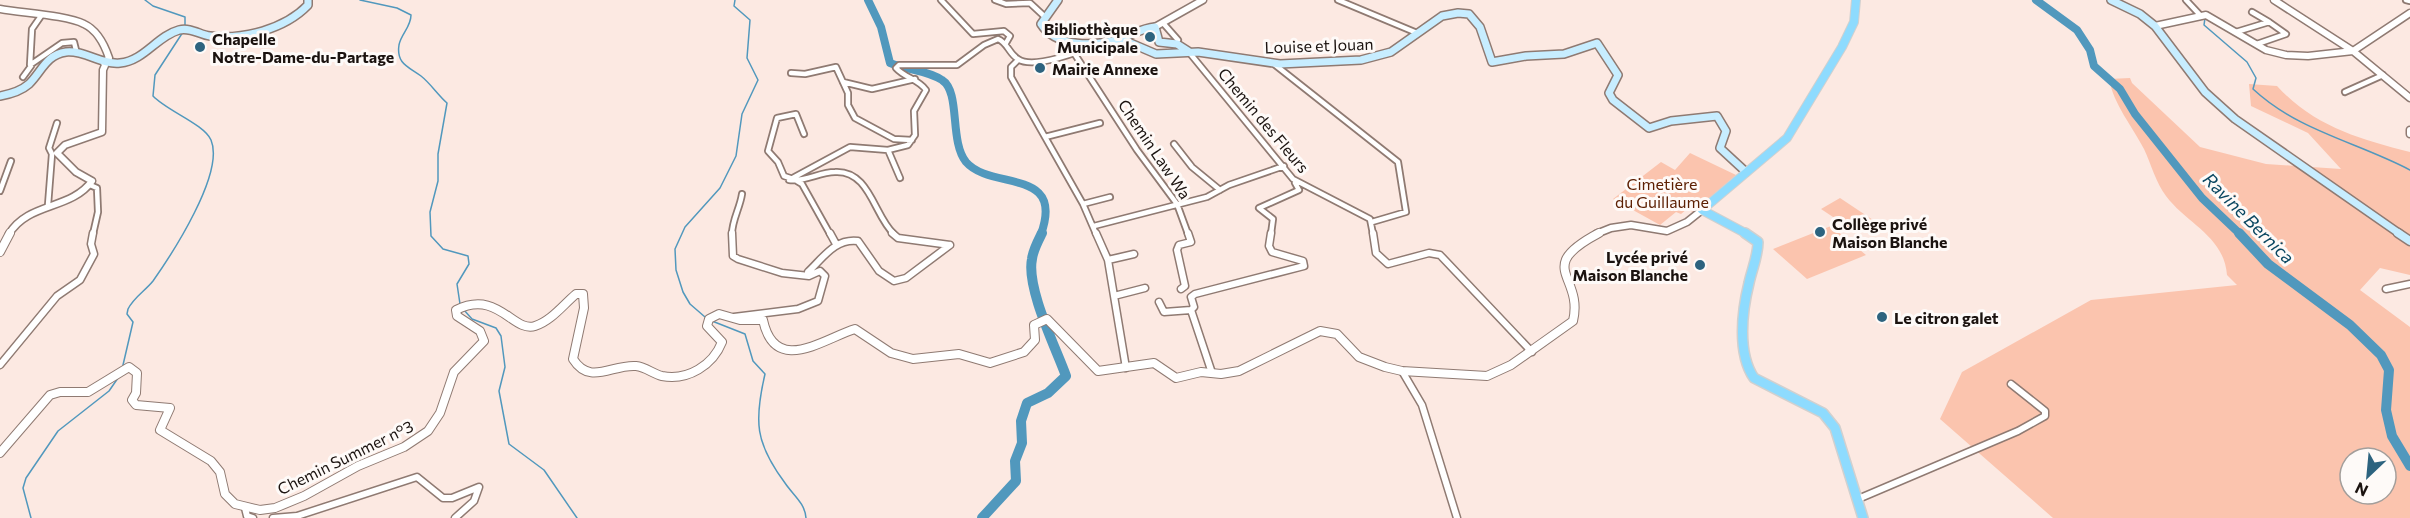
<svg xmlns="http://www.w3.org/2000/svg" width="2410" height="518" viewBox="0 0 2410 518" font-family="Commissioner,sans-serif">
  <rect width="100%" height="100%" fill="#fce9e2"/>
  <path fill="#fbc4ae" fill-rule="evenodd" d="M 2130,78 L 2132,83 L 2200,147 L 2266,164 L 2341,169 L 2308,133 L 2251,106 L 2249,84 L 2277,86 C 2314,126 2358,139 2410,152 L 2410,275 L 2380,268 L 2360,290 L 2410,327 L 2410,518 L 2053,518 L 1940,419 L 1962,372 L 2091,300 L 2237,285 L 2227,275 C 2224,236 2187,224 2166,196 C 2156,183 2151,164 2144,149 C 2132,126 2114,105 2109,79 ZM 2350,458 L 2386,458 L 2386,494 L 2350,494 Z
    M 1690,153 L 1736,175 L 1693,212 L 1687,209 L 1681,214 L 1676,212 L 1660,225 L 1613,199 L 1661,162 L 1675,170 Z
    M 1840,198 L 1876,222 L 1857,233 L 1821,209 Z
    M 1831,226 L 1866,255 L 1807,279 L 1773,249 Z"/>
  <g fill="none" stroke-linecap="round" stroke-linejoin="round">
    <path stroke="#5198bd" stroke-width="1.5" d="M 145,0 L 153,6 L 185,17 L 185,28
      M 360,0 L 397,8 L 411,15 C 411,27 401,34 399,45 C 396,64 409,67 421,76 C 430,83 438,95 447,103 L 438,154 L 438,181 L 430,212 L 431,236 L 443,249 L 468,256 L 469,264 L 457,284 L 460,304
      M 2205,18 L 2204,25 L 2247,62 L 2256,78 L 2253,89 C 2298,131 2357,142 2410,170
      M 464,310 L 472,319 L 496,328 L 501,336 L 505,367 L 499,391 L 509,444 L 544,470 L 577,518
      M 705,317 L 690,304 L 683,292 L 676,270 L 675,249 L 685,227 L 720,188 L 736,156 L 742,114 L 758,80 L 747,58 L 750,20 L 734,6 L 735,0
      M 712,321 L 745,334 L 753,361 L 765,374 C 754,421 755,443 785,483 C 793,495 805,503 806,518
      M 123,365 L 133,322 L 127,314 L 128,309 C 134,297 145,291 153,281 C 172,254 225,173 211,140 C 204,124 167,111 153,96 L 155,75 L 183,32
      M 31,518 L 23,488 L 26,478 L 58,431 L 109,391 L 118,378"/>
    <path stroke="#5198bd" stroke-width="8" d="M 868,0 L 881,27 L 890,63 C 907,70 927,70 942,80 C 961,92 949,141 966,162 C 991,191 1065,167 1041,234
      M 2036,0 L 2077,30 L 2090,50 L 2094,66 L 2120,89 L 2135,114 L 2202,198 L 2240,234"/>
    <path stroke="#5198bd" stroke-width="10" d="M 2239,233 L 2268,264 L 2350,325 L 2381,355 L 2389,370 L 2386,410 L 2392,436 L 2410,466
      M 982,518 L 1016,481 L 1015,461 L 1022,443 L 1021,421 L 1027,403 L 1048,393 L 1066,376 C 1056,348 1026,288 1032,259 C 1033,250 1038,241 1042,233"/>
    <g stroke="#8f7a72" stroke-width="8">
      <path id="minor-far1" d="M 941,0 L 973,34 L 1004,31 L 1010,36 L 1006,43
        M 995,0 L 1006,4 L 1030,3 L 1044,16
        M 1338,0 L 1417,33
        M 2186,0 L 2200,15
        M 2406,0 L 2410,1
        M 2252,12 L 2269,22
        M 41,16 L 32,29 L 30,65 L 62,43 L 74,42 L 76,50
        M 1163,23 L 1178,40
        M 2236,32 L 2269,22 L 2286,34 L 2257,44
        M 1188,51 L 1293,179 L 1370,219 L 1373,234
        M 1074,53 L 1137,150 L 1177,204 L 1188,234
        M 1018,60 L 1011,67 L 1011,77 L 1083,204 L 1096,234
        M 1274,64 L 1398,162 L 1406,212 L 1372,222
        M 791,73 L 805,74 L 836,67 L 848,93 L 848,105 L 855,118 L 894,139 L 912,140
        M 23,77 L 31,66
        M 843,82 L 872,89 L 915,79
        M 2345,92 L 2383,75
        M 1045,137 L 1100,123
        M 1174,144 L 1192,167 L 1220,190
        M 888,150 L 900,178
        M 790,178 L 784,176 L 778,162 L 768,151 L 777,118 L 796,114 L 804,134
        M 797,181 L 802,184 L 830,234
        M 90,185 L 97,188 L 98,212 L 93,234
        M 0,191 L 11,161
        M 1083,204 L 1110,197
        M 48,205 L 52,154 L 49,148 L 57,123
        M 1094,226 L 1207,197 L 1229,185 L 1284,166
        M 732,234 C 732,220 740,208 742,194
        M 894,234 C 874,216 870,170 835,172 C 819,172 806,182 789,180 L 850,147 L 888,150 L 908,145 L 915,135 L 914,111 L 926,90 C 918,79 905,78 896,68 L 899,65 L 957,65 L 984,45 L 998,39 C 1008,43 1009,54 1018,59 C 1033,70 1082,51 1097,44
        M 1271,234 L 1273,219 L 1259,208 L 1299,190 L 1295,183"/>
    </g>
    <g stroke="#8f7a72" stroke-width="9">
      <path id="minor" d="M 732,233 L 733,256 L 738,259 L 782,273 L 809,276
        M 830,233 L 836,244
        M 892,233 L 898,238 L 950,245
        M 1096,233 L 1108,260 L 1126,368
        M 1373,233 L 1376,253 L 1388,264 L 1429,253 L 1440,255 L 1532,352
        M 1108,260 L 1134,254
        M 1181,289 L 1185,286 L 1177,250 L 1179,245 L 1191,242 L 1188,233
        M 2386,289 L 2410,284
        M 1114,296 L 1145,288
        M 1159,302 L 1164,312 L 1191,310 L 1194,307 L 1191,297 L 1195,294 L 1304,266 L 1303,261 L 1272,252 L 1269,246 L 1271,233
        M 1191,310 L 1212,373
        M 734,317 L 798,309 L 818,301 L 825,276 L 820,271 L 809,276 L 808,272 C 823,258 835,238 858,241 L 879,271 L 894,281 L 906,278 L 950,245
        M 0,365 L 57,296 L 80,280 L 94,254 L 91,244 L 93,233
        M 1402,371 L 1422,405 L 1457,518
        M 1858,499 L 2018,431 L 2045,416 L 2045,411 L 2011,384
        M 245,508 L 247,516 L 253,518
        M 273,518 L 297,516 L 417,477 L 443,498 L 452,498 L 479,487 L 474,501 L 455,518"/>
    </g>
    <g stroke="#8f7a72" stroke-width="9">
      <path id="tertiary-far1" d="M 2274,0 L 2353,51 L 2410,98
        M 0,9 C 21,13 67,15 84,24 C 97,30 105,46 109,58 L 104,63
        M 2155,26 L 2206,15 L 2266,50 L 2286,55 L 2308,56 L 2353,51 L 2410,13
        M 1155,27 L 1203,0
        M 2410,130 L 2410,134
        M 9,234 C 28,202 71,210 92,181 L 76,172 L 57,153 L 65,145 L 102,132 L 103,70 L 106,63
        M 1596,234 L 1611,228 L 1631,225 L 1667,231 L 1687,222 L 1702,210"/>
    </g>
    <g stroke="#8f7a72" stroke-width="10">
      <path id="tertiary" d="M 0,252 L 10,233
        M 0,453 L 50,395 L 60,392 L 88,392 L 129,367 L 137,373 L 136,393 L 132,400 L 136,405 L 170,408 L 160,430 L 211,461 L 220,472 L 225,494 L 235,504 L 260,510 L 275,508 L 304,496 L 358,466 L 404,447 L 428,431 L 440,413 L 454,372 L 484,341 L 480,331 L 457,316 L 456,310 C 498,289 513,333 535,326 C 551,321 563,305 576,294 L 583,294 L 584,308 L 573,359 C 590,386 612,364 636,366 C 646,367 653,374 662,376 C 688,381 713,365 722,342 L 707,326 L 709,319 L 719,314 L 740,320 L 763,320 C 775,376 823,339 855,329 L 891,353 L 913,359 L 959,354 L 990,363 L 1024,352 L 1035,340 L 1034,325 L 1047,319 L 1098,371 L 1154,363 L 1176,378 L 1201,372 L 1221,374 L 1239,371 L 1320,331 L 1337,334 L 1359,357 L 1385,367 L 1402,371 L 1487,376 L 1511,365 L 1573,321 C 1584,275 1533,268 1599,233"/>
    </g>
    <g stroke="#8f7a72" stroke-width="10">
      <path id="secondary-far1" d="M 1058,0 L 1041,24 C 1056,48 1095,46 1119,39 C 1132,35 1142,28 1155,27 L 1159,42 L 1177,44 L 1188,51
        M 2111,0 L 2140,14 L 2155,26 L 2205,92 L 2235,119 L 2400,234
        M 1121,39 L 1156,54 L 1198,52 L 1280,64 L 1361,60 L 1391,52 L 1442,16 L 1458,13 L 1469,14 L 1480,27 L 1492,62 L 1526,56 L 1564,54 L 1597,43 L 1618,75 L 1609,93 L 1613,100 L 1649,128 L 1671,121 L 1717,116 L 1726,131 L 1720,148 L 1746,172
        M 0,96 C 11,94 21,91 29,84 C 42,71 46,55 66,52 C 85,50 101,65 120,63 C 144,61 157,36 179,30 C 191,27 200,35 210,36 C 243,40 285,29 308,5 L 308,0"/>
    </g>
    <g stroke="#8f7a72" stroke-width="11">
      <path id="secondary" d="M 2398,233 L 2410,241"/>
    </g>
    <g stroke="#d1d0cf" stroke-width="10">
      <path id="primary-far1" d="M 1747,234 L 1702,210 L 1787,138 L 1842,47 L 1854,22 L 1856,0"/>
    </g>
    <g stroke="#d1d0cf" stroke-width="12">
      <path id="primary" d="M 1745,233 L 1758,242 C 1758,256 1752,269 1749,283 C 1742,311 1737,353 1754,378 L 1823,413 L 1835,428 L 1863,518"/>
    </g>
    <use href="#minor-far1" stroke="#fff" stroke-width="4.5"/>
    <use href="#minor" stroke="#fff" stroke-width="6"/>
    <use href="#tertiary-far1" stroke="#fff" stroke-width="6"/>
    <use href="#tertiary" stroke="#fff" stroke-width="8"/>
    <use href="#secondary-far1" stroke="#c7edff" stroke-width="7"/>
    <use href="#secondary" stroke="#c7edff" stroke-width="8"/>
    <use href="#primary-far1" stroke="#8edbfe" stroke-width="8"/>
    <use href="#primary" stroke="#8edbfe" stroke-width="9"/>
  </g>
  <g fill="#2d637f" stroke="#fefaf8" stroke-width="2">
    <circle cx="1150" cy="37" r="6"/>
    <circle cx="200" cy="47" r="6"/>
    <circle cx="1040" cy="68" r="6"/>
    <circle cx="1820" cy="232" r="6"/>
    <circle cx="1700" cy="265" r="6"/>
    <circle cx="1882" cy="317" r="6"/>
  </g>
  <g text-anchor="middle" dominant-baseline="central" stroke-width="6" stroke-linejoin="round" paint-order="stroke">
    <g font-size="16" font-weight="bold" fill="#1b1310" stroke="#fefaf8" text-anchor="start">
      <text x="1138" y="28" text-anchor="end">Bibliothèque<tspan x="1138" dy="18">Municipale</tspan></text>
      <text x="212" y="38">Chapelle<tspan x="212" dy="18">Notre-Dame-du-Partage</tspan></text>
      <text x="1052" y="68">Mairie Annexe</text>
      <text x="1832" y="223">Collège privé<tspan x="1832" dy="18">Maison Blanche</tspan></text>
      <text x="1688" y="256" text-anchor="end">Lycée privé<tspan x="1688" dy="18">Maison Blanche</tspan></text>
      <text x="1894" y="317">Le citron galet</text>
    </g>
    <g font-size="16" fill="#1b1310" stroke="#fefaf8">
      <text transform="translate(1319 45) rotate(-2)">Louise et Jouan</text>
      <text transform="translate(1264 120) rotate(50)">Chemin des Fleurs</text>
      <text transform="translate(1155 149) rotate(56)">Chemin Law Wa</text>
      <text transform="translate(345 457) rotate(-26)">Chemin Summer n°3</text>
    </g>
    <g font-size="16" fill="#5d2003" stroke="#fefaf8">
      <text x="1662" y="183">Cimetière<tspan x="1662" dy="18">du Guillaume</tspan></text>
    </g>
    <g font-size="18" font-style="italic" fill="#0b4761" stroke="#fefaf8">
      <text transform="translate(2249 218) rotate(45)">Ravine Bernica</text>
    </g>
  </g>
  <g transform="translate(2368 476) rotate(206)"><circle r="28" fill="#fefaf8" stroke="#a39e9b" stroke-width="1.5"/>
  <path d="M0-4.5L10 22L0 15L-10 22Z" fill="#2d637f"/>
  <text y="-9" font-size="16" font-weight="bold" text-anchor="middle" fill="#1b1310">N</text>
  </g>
</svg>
